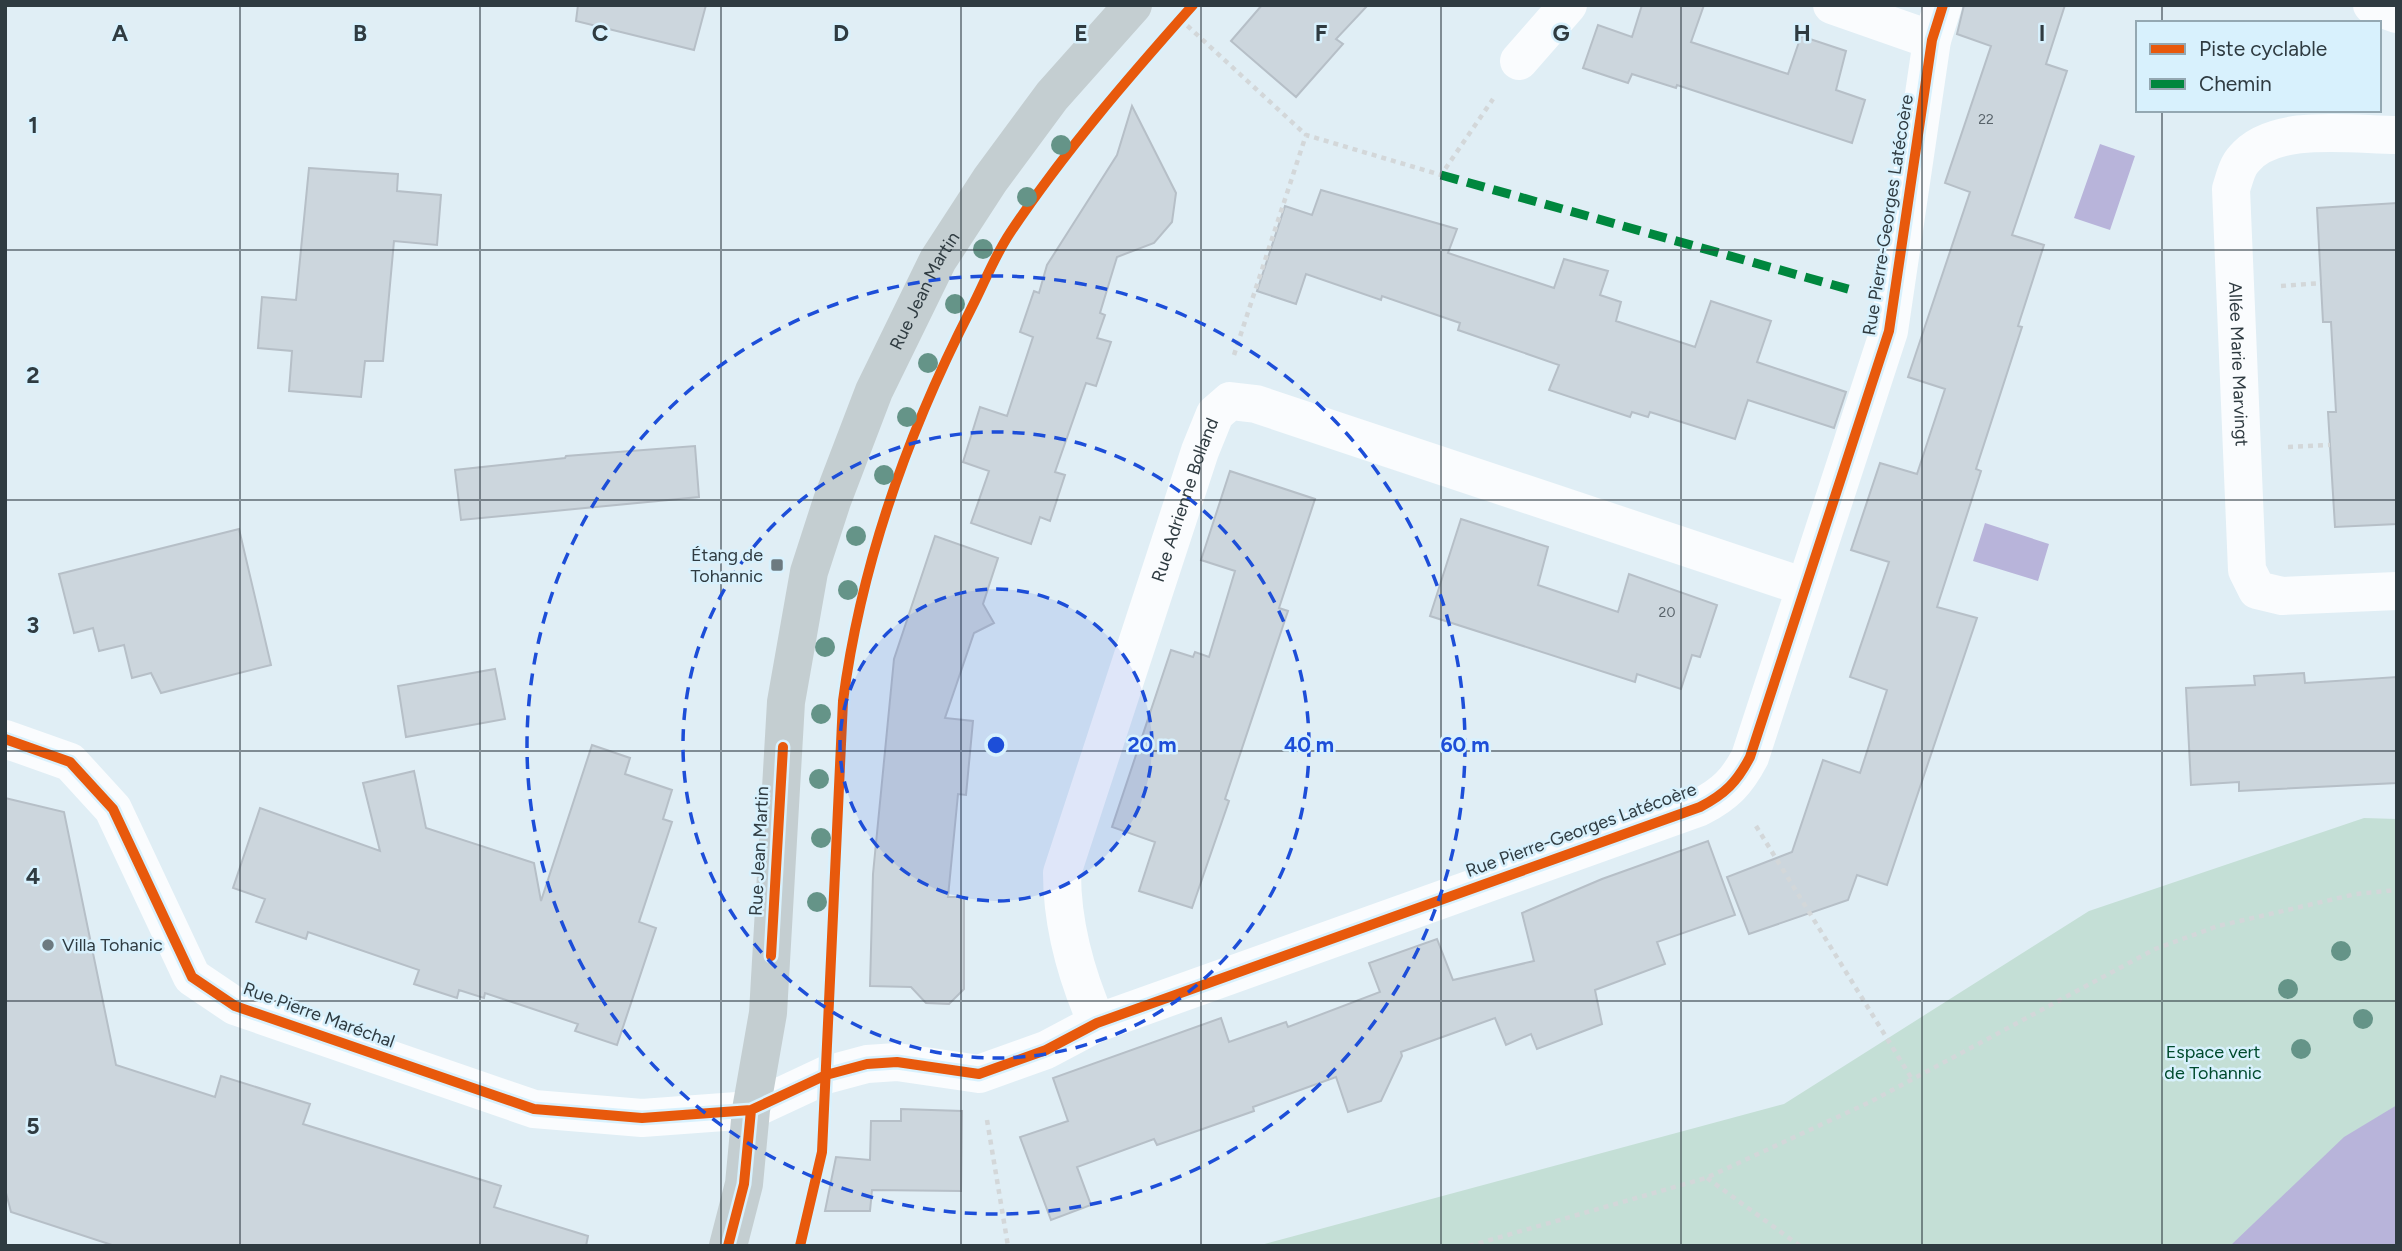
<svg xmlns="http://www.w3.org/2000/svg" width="2402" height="1251" viewBox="0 0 2402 1251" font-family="Figtree,sans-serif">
  <rect width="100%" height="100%" fill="#e0eef5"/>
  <path fill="#c4dfd6" d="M 2364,818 L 2397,819 L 2397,1246 L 1257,1246 L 1784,1104 L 2089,911 Z"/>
  <path fill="#b8b4da" d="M 2100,144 L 2135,156 L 2110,230 L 2074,218 Z
    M 1985,523 L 2049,544 L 2038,581 L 1973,561 Z
    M 2397,1105 L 2397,1246 L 2230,1246 L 2344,1137 Z"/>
  <path fill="#ccd6dd" stroke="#b6bfc7" stroke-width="2" d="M 578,5 L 706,5 L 694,50 L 576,21 Z
    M 1262,5 L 1368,5 L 1336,39 L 1343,44 L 1296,97 L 1231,41 Z
    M 1642,5 L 1704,5 L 1691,42 L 1788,74 L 1801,36 L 1846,51 L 1836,90 L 1865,100 L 1852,143 L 1677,85 L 1676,88 L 1632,74 L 1628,83 L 1583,68 L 1598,25 L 1632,37 Z
    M 1964,5 L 2065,5 L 2046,64 L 2067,71 L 2012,235 L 2044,245 L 2018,326 L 2022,327 L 1976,469 L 1981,471 L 1937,607 L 1977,618 L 1887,885 L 1857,875 L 1848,900 L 1749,934 L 1727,877 L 1792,852 L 1823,760 L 1860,773 L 1887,690 L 1850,677 L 1889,562 L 1851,550 L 1880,463 L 1917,474 L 1945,389 L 1908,377 L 1970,192 L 1945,183 L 1991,46 L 1957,34 Z
    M 1132,106 L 1176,193 L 1172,222 L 1154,243 L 1117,257 L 1100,313 L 1105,315 L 1097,338 L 1111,342 L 1096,386 L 1086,383 L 1055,472 L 1065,475 L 1050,521 L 1040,517 L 1031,544 L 971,523 L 989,471 L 963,462 L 980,407 L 1007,416 L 1033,337 L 1020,332 L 1034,291 L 1039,293 L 1047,265 L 1117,155 Z
    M 309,168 L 398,174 L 397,191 L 441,195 L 437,245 L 394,241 L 383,361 L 365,361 L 361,397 L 289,391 L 292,351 L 258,348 L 262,297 L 296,300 Z
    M 1321,190 L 1457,229 L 1448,253 L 1554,288 L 1564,259 L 1608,271 L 1600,295 L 1621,302 L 1616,321 L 1695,347 L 1711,301 L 1771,321 L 1757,362 L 1846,392 L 1834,428 L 1748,400 L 1735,439 L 1650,412 L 1648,417 L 1632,412 L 1630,417 L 1549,390 L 1559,365 L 1458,330 L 1460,323 L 1382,296 L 1381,300 L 1306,274 L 1296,304 L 1257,291 L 1285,206 L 1312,215 Z
    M 2397,203 L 2397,524 L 2335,527 L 2328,412 L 2336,412 L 2331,322 L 2323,322 L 2317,208 Z
    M 695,446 L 699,497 L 461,520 L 455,470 L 565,458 L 566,456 Z
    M 1230,471 L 1315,499 L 1279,608 L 1288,611 L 1225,799 L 1229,801 L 1192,908 L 1139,891 L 1155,842 L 1112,827 L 1171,650 L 1193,657 L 1195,652 L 1209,657 L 1235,571 L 1201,560 Z
    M 1461,519 L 1548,547 L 1538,585 L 1618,612 L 1629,574 L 1717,605 L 1700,657 L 1692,655 L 1681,689 L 1637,674 L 1635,682 L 1430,616 Z
    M 239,529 L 271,665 L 161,693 L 151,673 L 132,678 L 124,645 L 99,651 L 93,628 L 74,633 L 59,574 Z
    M 935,536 L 998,558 L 983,604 L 994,623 L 974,633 L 945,718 L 973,721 L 966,795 L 958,794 L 948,897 L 964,897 L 964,989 L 949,1004 L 926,1003 L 911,987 L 870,986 L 873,874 L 894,659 Z
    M 495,669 L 505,719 L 406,737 L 398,686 Z
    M 2304,673 L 2305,683 L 2397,677 L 2397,783 L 2239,791 L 2239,782 L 2191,785 L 2186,688 L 2255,685 L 2254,676 Z
    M 592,745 L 630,758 L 625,774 L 672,790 L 663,819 L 672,822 L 639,922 L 656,928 L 617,1045 L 575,1031 L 578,1024 L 485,993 L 484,998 L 459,990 L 457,998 L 414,984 L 419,970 L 308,932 L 306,939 L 256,922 L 265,899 L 233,888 L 260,808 L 380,851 L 363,783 L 414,771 L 426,828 L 534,863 L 541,901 Z
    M 5,798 L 64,812 L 116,1065 L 215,1097 L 221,1076 L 310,1104 L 303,1124 L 501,1186 L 494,1207 L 588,1236 L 586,1246 L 115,1246 L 11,1212 L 5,1189 Z
    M 1708,841 L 1735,915 L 1657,942 L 1665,964 L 1595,990 L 1602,1024 L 1537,1049 L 1531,1034 L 1506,1045 L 1495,1018 L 1401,1052 L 1402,1056 L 1381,1101 L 1348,1112 L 1336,1077 L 1253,1107 L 1254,1111 L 1157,1145 L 1154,1139 L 1077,1167 L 1091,1205 L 1051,1220 L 1020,1137 L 1068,1121 L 1053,1078 L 1221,1018 L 1229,1042 L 1286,1022 L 1288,1027 L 1380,992 L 1369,963 L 1437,939 L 1453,980 L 1534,961 L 1522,913 L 1602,879 Z
    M 901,1109 L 962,1111 L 961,1191 L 872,1190 L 870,1211 L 825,1211 L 836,1157 L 870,1160 L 871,1121 L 901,1121 Z"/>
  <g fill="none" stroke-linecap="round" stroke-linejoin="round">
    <path stroke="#d3d7d9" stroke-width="4.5" stroke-dasharray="5 5" stroke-linecap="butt" d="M 1180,19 L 1306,135
      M 2281,286 L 2321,283
      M 1234,355 L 1306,135 L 1441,175 L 1493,99
      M 2288,447 L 2330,445
      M 1756,826 L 1912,1079
      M 987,1120 L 1008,1246
      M 1707,1178 L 1800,1246
      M 1469,1246 L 1706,1178 L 1870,1102 L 2155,949 L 2218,926 L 2356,894 L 2397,890"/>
    <g stroke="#fafcfe" stroke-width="38">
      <path d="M 1832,5 L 1932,40"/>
      <path d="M 2372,5 L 2397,14"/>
      <path d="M 1519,61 L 1568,5"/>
      <path id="s1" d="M 2397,135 C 2353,135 2274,122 2244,159 C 2237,166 2234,180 2231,189 L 2247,570 L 2257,590 L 2282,596 L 2397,591"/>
      <path d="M 5,739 L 70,762 L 113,809 L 192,977 L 235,1006 L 534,1109 L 642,1118 L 751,1110 L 826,1075 L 867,1064 L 897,1062 L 979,1074 L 1046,1050 L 1097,1023 L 1700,807 C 1725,794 1737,782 1750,757 L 1889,331 L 1932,40 L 1943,5"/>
      <path id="s2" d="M 1097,1023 C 1076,975 1062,925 1062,873 L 1200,451 L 1215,414 L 1230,401 L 1256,404 L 1805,587"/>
    </g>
    <path stroke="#c4ced1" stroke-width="38" id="s3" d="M 728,1246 L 744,1184 L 751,1110 L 768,1013 L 786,702 L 809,572 L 832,501 L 874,391 L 938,260 L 990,180 L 1052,96 L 1133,5"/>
    <path stroke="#00873e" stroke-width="9" stroke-dasharray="18 9" stroke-linecap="butt" d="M 1441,175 L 1855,291"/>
    <g stroke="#d8f1fd" stroke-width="15">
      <path id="cycleway" d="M 5,739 L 70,762 L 113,809 L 192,977 L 235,1006 L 534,1109 L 642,1118 L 751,1110 L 826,1075 L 867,1064 L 897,1062 L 979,1074 L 1046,1050 L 1097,1023 L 1700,807 C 1725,794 1737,782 1750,757 L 1889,331 L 1932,40 L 1943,5
        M 771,956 L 783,747
        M 728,1246 L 744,1184 L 751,1110
        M 800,1246 L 822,1152 L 843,701 C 861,564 908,432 971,309 C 984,284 994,257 1010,233 C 1064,152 1128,78 1193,5"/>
    </g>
    <use href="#cycleway" stroke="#e8590c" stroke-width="10"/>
  </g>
  <g fill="#659488">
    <circle cx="1061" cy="145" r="10"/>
    <circle cx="1027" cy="197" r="10"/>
    <circle cx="983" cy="249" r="10"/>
    <circle cx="955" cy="304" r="10"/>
    <circle cx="928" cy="363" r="10"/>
    <circle cx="907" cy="417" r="10"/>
    <circle cx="884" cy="475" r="10"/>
    <circle cx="856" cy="536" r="10"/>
    <circle cx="848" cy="590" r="10"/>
    <circle cx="825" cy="647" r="10"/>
    <circle cx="821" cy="714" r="10"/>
    <circle cx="819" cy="779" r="10"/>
    <circle cx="821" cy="838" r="10"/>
    <circle cx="817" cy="902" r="10"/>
    <circle cx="2341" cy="951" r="10"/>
    <circle cx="2288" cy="989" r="10"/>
    <circle cx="2363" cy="1019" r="10"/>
    <circle cx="2301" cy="1049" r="10"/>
  </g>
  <path fill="none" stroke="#2f3b41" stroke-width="2" stroke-opacity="0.55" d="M 240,5 L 240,1246M 480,5 L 480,1246M 721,5 L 721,1246M 961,5 L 961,1246M 1201,5 L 1201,1246M 1441,5 L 1441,1246M 1681,5 L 1681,1246M 1922,5 L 1922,1246M 2162,5 L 2162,23M 2162,110 L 2162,1246M 5,250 L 2397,250M 5,500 L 2397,500M 5,751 L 2397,751M 5,1001 L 2397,1001"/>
  <circle cx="996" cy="745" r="156" fill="#1d4ed8" fill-opacity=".12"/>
  <g fill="none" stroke="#1d4ed8" stroke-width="3.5" stroke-dasharray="12 9">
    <circle cx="996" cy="745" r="156"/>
    <circle cx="996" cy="745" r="313"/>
    <circle cx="996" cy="745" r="469"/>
  </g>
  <g fill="#6d7a80" stroke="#d8f1fd" stroke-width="2.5">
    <rect x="770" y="558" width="14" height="14" rx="3.5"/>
    <circle cx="48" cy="945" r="7"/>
  </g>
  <g text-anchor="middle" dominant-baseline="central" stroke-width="5" stroke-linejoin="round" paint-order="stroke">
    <g font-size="14" fill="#58636a">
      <text x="1986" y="119">22</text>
      <text x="1667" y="612">20</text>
    </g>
    <g font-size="18" fill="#2f3b41" stroke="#d8f1fd">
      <text transform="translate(1888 215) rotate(-81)">Rue Pierre-Georges Latécoère</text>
      <text stroke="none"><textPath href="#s3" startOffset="985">Rue Jean Martin</textPath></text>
      <text stroke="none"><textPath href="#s1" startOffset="368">Allée Marie Marvingt</textPath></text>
      <text stroke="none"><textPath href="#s2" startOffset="548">Rue Adrienne Bolland</textPath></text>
      <text transform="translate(1581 830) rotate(-20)">Rue Pierre-Georges Latécoère</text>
      <text transform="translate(759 851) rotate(-87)">Rue Jean Martin</text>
      <text transform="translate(319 1015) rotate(20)">Rue Pierre Maréchal</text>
    </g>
    <g font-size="18" fill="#2f3b41" stroke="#d8f1fd" text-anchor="end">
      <text x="763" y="555">Étang de<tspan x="763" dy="21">Tohannic</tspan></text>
      <text x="62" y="945" text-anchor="start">Villa Tohanic</text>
    </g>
    <g font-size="18" fill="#004b2e" stroke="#d8f1fd">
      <text x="2213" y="1052">Espace vert<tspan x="2213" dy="21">de Tohannic</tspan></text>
    </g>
  </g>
  <g font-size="23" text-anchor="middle" font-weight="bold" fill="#2f3b41" stroke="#d8f1fd" stroke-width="5" stroke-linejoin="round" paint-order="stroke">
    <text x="120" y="41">A</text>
    <text x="360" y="41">B</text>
    <text x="600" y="41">C</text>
    <text x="841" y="41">D</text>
    <text x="1081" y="41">E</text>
    <text x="1321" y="41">F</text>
    <text x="1561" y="41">G</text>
    <text x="1802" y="41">H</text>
    <text x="2042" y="41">I</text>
    <text x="33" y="133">1</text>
    <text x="33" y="383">2</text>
    <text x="33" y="633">3</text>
    <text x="33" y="884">4</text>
    <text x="33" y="1134">5</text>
  </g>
  <circle cx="996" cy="745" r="10" fill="#1d4ed8" stroke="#d8f1fd" stroke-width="3.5"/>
  <g font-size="21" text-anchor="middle" font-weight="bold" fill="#1d4ed8" stroke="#d8f1fd" stroke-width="5" stroke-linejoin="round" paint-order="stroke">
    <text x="1152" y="752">20 m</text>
    <text x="1309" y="752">40 m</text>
    <text x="1465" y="752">60 m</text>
  </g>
  <rect width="2402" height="1251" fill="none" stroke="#2f3b41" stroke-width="14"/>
  <rect x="2136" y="21" width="245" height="91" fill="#d8f1fd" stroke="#94a8b2" stroke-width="2"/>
  <rect x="2150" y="44" width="35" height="10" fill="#e8590c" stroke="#94a8b2" stroke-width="2"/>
  <text x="2199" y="56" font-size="21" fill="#2f3b41">Piste cyclable</text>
  <rect x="2150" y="79" width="35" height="10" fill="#00873e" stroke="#94a8b2" stroke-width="2"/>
  <text x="2199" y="91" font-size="21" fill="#2f3b41">Chemin</text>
</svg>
